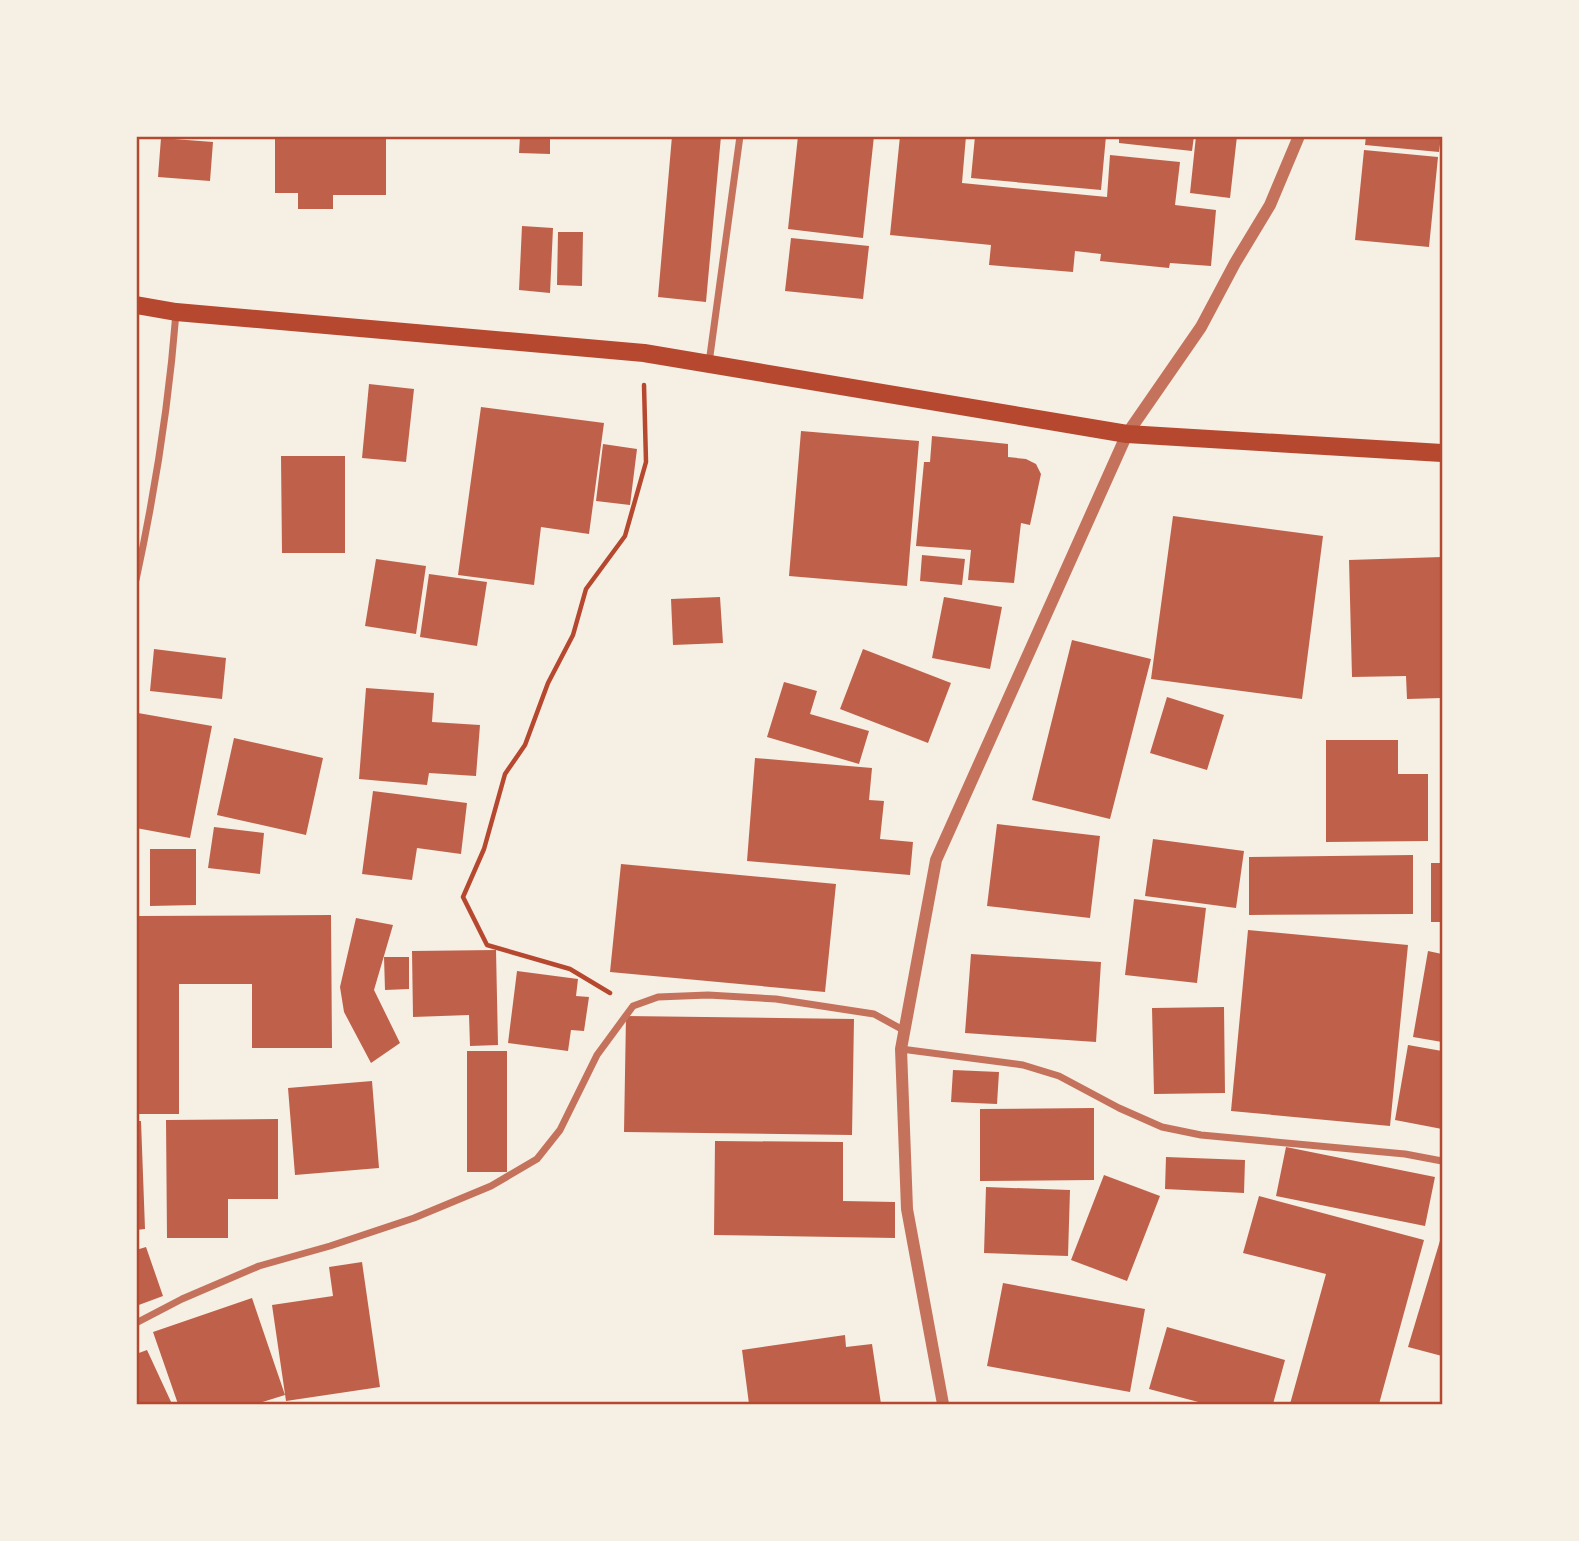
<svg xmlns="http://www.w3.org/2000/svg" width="1579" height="1541" viewBox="0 0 1579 1541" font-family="Ubuntu,sans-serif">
  <rect width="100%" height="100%" fill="#f6efe4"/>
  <path fill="#bf614a" d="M 520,136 L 550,136 L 550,154 L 519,153 Z
    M 672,136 L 721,136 L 706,302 L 658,297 Z
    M 798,136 L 874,136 L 863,238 L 788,229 Z
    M 900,136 L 966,136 L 962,183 L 1107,197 L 1110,155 L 1180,162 L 1175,205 L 1216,210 L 1211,266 L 1170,263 L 1169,268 L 1100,261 L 1101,254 L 1075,251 L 1073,272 L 989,265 L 991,245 L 890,235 Z
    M 975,136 L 1106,136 L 1101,190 L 971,178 Z
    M 1119,136 L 1194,136 L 1192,151 L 1119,143 Z
    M 1196,136 L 1237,136 L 1230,198 L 1190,193 Z
    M 1366,136 L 1441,136 L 1439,152 L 1365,145 Z
    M 275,137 L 386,139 L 386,195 L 333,195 L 333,209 L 298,209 L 298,193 L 275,193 Z
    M 161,138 L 213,142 L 210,181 L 158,177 Z
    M 1364,150 L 1438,157 L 1429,247 L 1355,240 Z
    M 522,226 L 553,228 L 550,293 L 519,290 Z
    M 558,232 L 583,232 L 582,286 L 557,285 Z
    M 791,238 L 869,246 L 863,299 L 785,291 Z
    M 369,384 L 414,389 L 406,462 L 362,458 Z
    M 481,407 L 604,423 L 589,534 L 541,527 L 534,585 L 458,575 Z
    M 801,431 L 919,441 L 907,586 L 789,576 Z
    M 932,436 L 1008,444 L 1008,457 L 1026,459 L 1036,464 L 1041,474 L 1030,525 L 1021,523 L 1014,583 L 968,580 L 971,550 L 916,546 L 924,462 L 930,462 Z
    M 603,444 L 637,449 L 630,505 L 596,501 Z
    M 281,456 L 345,456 L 345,553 L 282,553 Z
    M 1173,516 L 1323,536 L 1302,699 L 1151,679 Z
    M 922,555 L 965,559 L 962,585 L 920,581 Z
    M 1442,557 L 1442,698 L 1407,699 L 1406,676 L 1352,677 L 1349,560 Z
    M 376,559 L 426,566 L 416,634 L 365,626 Z
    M 429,574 L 487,582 L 477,646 L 420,637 Z
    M 720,597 L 723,643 L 673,645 L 671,599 Z
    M 944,597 L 1002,607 L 990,669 L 932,658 Z
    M 1072,640 L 1151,659 L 1110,819 L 1032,800 Z
    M 154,649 L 226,658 L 222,699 L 150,691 Z
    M 863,649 L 951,683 L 928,743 L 840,709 Z
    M 784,682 L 817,691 L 810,714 L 869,731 L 859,764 L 767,737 Z
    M 366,688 L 434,693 L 432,722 L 480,725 L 476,776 L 429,773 L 427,785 L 359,779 Z
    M 1167,697 L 1224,715 L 1207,770 L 1150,753 Z
    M 138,713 L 212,726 L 190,838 L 136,828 Z
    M 234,738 L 323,758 L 306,835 L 217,815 Z
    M 1326,740 L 1398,740 L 1398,774 L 1428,774 L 1428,841 L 1326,842 Z
    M 755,758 L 872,768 L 869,800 L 884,801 L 880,839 L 913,842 L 910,875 L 747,861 Z
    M 373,791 L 467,803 L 461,854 L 417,848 L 412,880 L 362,874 Z
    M 997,824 L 1100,836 L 1090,918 L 987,906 Z
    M 214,827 L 264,833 L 260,874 L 208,868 Z
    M 1153,839 L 1244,851 L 1236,908 L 1145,896 Z
    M 150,849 L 196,849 L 196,905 L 150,906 Z
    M 1413,855 L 1413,914 L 1249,915 L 1249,857 Z
    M 1431,863 L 1442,863 L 1442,922 L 1431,922 Z
    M 621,864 L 836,884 L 825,992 L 610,972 Z
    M 1134,899 L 1206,908 L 1197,983 L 1125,975 Z
    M 331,915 L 332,1048 L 252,1048 L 252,984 L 179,984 L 179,1114 L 136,1114 L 136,916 Z
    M 356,918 L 393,925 L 374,990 L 400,1043 L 371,1063 L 344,1012 L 340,987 Z
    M 1248,930 L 1408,945 L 1390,1126 L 1231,1111 Z
    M 496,950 L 498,1045 L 470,1046 L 469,1015 L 413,1017 L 412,951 Z
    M 1428,951 L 1442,954 L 1442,1042 L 1413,1037 Z
    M 971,954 L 1101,962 L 1096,1042 L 965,1033 Z
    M 384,957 L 409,957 L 409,989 L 385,990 Z
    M 517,971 L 578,979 L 576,996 L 589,997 L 584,1031 L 571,1030 L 568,1051 L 508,1043 Z
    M 1224,1007 L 1225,1093 L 1154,1094 L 1152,1008 Z
    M 626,1016 L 854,1019 L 852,1135 L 624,1132 Z
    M 1408,1045 L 1442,1051 L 1442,1129 L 1395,1120 Z
    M 467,1051 L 507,1051 L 507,1172 L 467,1172 Z
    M 953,1070 L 999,1072 L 997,1104 L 951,1102 Z
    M 372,1081 L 379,1168 L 295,1175 L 288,1088 Z
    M 1094,1108 L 1094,1180 L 980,1181 L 980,1109 Z
    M 278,1119 L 278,1199 L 228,1199 L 228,1238 L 167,1238 L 166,1120 Z
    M 136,1121 L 141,1121 L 145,1229 L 136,1230 Z
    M 715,1141 L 843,1142 L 843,1201 L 895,1202 L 895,1238 L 714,1235 Z
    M 1286,1147 L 1435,1177 L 1425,1226 L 1276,1196 Z
    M 1166,1157 L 1245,1160 L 1244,1193 L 1165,1189 Z
    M 1104,1175 L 1160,1196 L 1127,1281 L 1071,1260 Z
    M 986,1187 L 1070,1190 L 1068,1256 L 984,1253 Z
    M 1259,1196 L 1424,1240 L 1379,1404 L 1290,1404 L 1326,1274 L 1243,1253 Z
    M 1442,1234 L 1442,1356 L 1408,1347 Z
    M 146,1247 L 163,1296 L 136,1306 L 136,1250 Z
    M 362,1262 L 380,1387 L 286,1401 L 272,1305 L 333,1296 L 329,1267 Z
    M 1003,1283 L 1145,1309 L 1130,1392 L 987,1366 Z
    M 252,1298 L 285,1395 L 256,1404 L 178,1404 L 153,1332 Z
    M 1167,1327 L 1285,1360 L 1273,1404 L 1206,1404 L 1149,1389 Z
    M 845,1335 L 846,1347 L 872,1344 L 881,1404 L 749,1404 L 742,1350 Z
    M 147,1350 L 172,1404 L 136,1404 L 136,1354 Z"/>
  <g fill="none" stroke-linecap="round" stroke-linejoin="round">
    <path stroke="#b5482f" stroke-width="4.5" d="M 610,993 L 570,969 L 487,945 L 463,897 L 484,849 L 505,774 L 525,745 L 548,683 L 573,635 L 586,589 L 625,536 L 646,462 L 644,385"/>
    <path stroke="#c5725c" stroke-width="7" d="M 709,363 L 740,136
      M 136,580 C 155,492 169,403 176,313
      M 901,1049 L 1023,1065 L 1059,1076 L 1119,1108 L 1162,1127 L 1201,1135 L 1405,1154 L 1442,1161
      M 136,1323 L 182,1299 L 259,1266 L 330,1246 L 414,1218 L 491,1186 L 537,1159 L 560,1130 L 597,1055 L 633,1006 L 658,997 L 708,995 L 776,999 L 874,1014 L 905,1031"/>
    <path stroke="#c5725c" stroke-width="12" d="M 943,1404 L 907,1209 L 901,1049 L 936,860 L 1127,434 L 1201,327 L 1235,263 L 1270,205 L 1299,136"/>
    <path stroke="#b5482f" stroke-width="18" d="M 136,305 L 176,312 L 644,353 L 1127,434 L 1442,453"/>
  </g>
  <rect width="1579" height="1541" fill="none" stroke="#f6efe4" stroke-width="276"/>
  <rect x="138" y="138" width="1303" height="1265" fill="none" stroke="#b5482f" stroke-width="2.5"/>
</svg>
